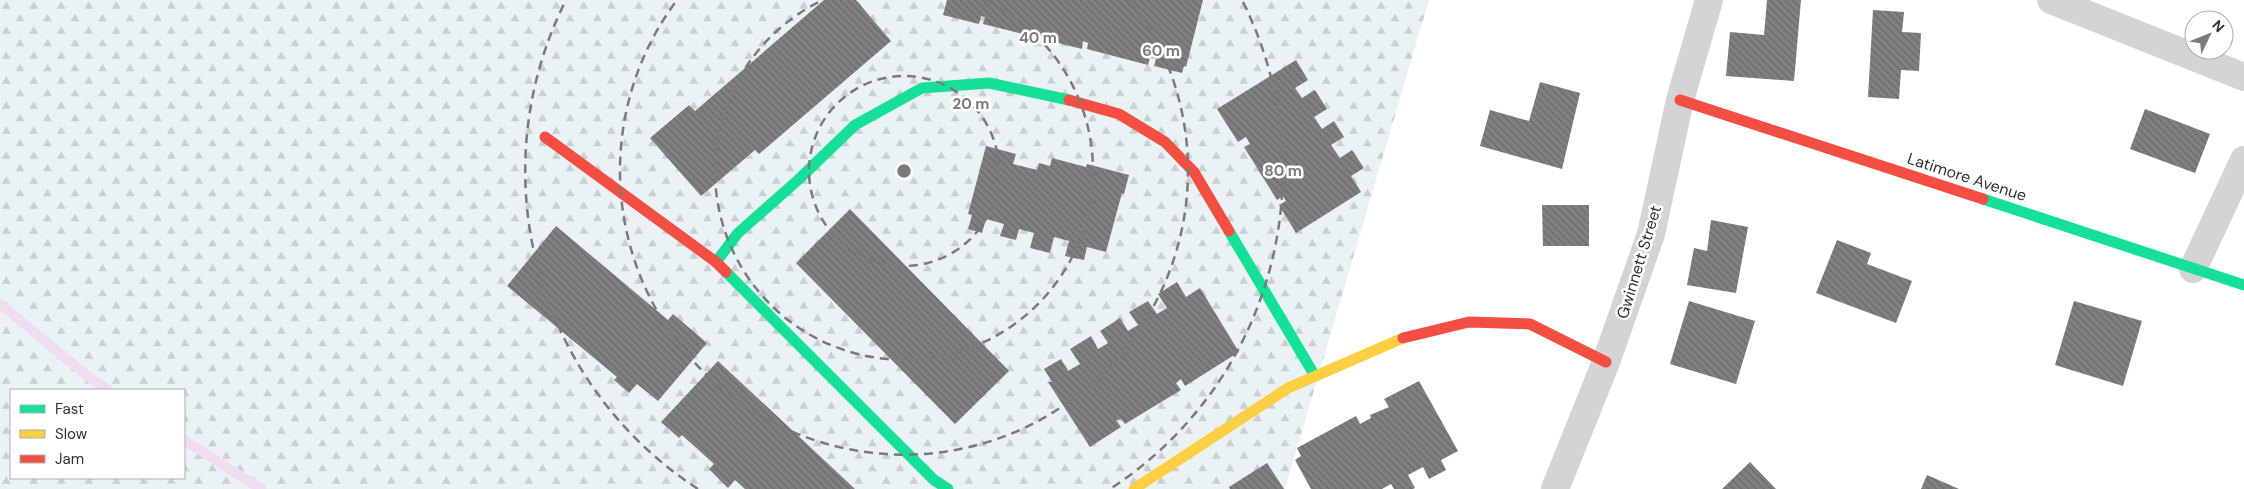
<svg xmlns="http://www.w3.org/2000/svg" width="2244" height="489" viewBox="0 0 2244 489" font-family="'DM Sans',sans-serif">
  <defs>
    <pattern id="forest-firs" width="22" height="20" patternUnits="userSpaceOnUse" patternTransform="scale(1.25)"><rect width="22" height="20" fill="#ebf2f3"/><path d="M5 1l3.5 6h-7zM16 11l3.5 6h-7z" fill="#cad0d1"/></pattern>
    <pattern id="building-back-hatch" width="6" height="6" patternUnits="userSpaceOnUse" patternTransform="scale(1.25)"><rect width="6" height="6" fill="#808080"/><path d="M-1 5l2 2M0 0l6 6M5-1l2 2" fill="none" stroke="#696969"/></pattern>
  </defs>
  <rect width="100%" height="100%" fill="#fff"/>
  <path fill="url(#forest-firs)" fill-rule="evenodd" d="M 0,0 L 1429,0 L 1285,489 L 0,489 ZM 11,390 L 184,390 L 184,478 L 11,478 Z"/>
  <g fill="none" stroke-linecap="round" stroke-linejoin="round">
    <path stroke="#f1ddf2" stroke-width="10" d="M 0,304 L 90,378 L 108,390
      M 184,440 L 261,489"/>
  </g>
  <path fill="url(#building-back-hatch)" d="M 824,0 L 856,0 L 891,41 L 759,154 L 755,150 L 701,196 L 650,138 L 689,105 L 695,111 Z
    M 947,0 L 1203,0 L 1186,67 L 1184,66 L 1182,73 L 1154,66 L 1156,59 L 1150,57 L 1148,65 L 1087,49 L 1088,43 L 1083,41 L 1082,49 L 983,24 L 985,17 L 981,16 L 979,24 L 943,15 Z
    M 1767,0 L 1801,0 L 1794,81 L 1726,76 L 1730,32 L 1764,35 Z
    M 1873,10 L 1904,12 L 1902,32 L 1921,33 L 1919,71 L 1901,70 L 1899,99 L 1868,97 Z
    M 1296,60 L 1308,80 L 1295,88 L 1302,98 L 1315,90 L 1327,109 L 1314,117 L 1322,129 L 1334,121 L 1344,137 L 1331,145 L 1340,158 L 1352,150 L 1364,168 L 1351,176 L 1361,192 L 1296,233 L 1279,205 L 1286,201 L 1283,196 L 1277,200 L 1244,147 L 1250,144 L 1246,137 L 1238,142 L 1217,109 Z
    M 1540,82 L 1580,93 L 1562,169 L 1480,146 L 1490,110 L 1529,121 Z
    M 2145,109 L 2210,134 L 2195,173 L 2130,149 Z
    M 986,146 L 1016,154 L 1013,164 L 1037,170 L 1039,163 L 1050,166 L 1052,158 L 1086,167 L 1087,164 L 1129,175 L 1124,194 L 1122,193 L 1106,252 L 1087,247 L 1084,260 L 1065,256 L 1069,241 L 1054,237 L 1050,253 L 1030,248 L 1034,233 L 1019,229 L 1016,240 L 1000,236 L 1004,224 L 986,219 L 982,233 L 968,229 L 972,215 L 968,214 Z
    M 1542,205 L 1589,205 L 1589,246 L 1543,246 Z
    M 850,209 L 1009,371 L 955,424 L 796,263 Z
    M 1711,220 L 1748,227 L 1736,293 L 1687,285 L 1694,248 L 1707,251 Z
    M 556,226 L 668,320 L 673,314 L 707,343 L 658,401 L 637,384 L 629,393 L 614,380 L 617,377 L 507,286 Z
    M 1837,240 L 1871,253 L 1867,264 L 1912,281 L 1896,323 L 1816,293 Z
    M 1177,282 L 1186,297 L 1200,288 L 1239,352 L 1185,386 L 1181,379 L 1176,383 L 1181,390 L 1125,424 L 1121,419 L 1116,420 L 1121,427 L 1090,447 L 1048,382 L 1052,382 L 1044,369 L 1061,359 L 1068,371 L 1080,364 L 1070,349 L 1091,336 L 1098,349 L 1108,343 L 1100,331 L 1120,318 L 1128,331 L 1138,325 L 1129,312 L 1148,301 L 1157,314 L 1167,308 L 1158,294 Z
    M 1689,301 L 1755,321 L 1736,384 L 1670,364 Z
    M 2074,301 L 2142,321 L 2123,386 L 2055,365 Z
    M 718,361 L 855,489 L 745,489 L 735,480 L 728,488 L 709,469 L 714,464 L 682,435 L 679,438 L 661,422 Z
    M 1419,381 L 1458,451 L 1441,460 L 1446,470 L 1429,479 L 1423,467 L 1408,475 L 1415,488 L 1413,489 L 1394,489 L 1391,484 L 1382,489 L 1311,489 L 1295,460 L 1301,456 L 1297,448 L 1356,416 L 1360,424 L 1371,418 L 1370,415 L 1389,407 L 1384,399 Z
    M 1750,462 L 1776,489 L 1722,489 Z
    M 1267,463 L 1284,489 L 1230,489 L 1229,487 Z
    M 1927,475 L 1959,489 L 1921,489 Z"/>
  <g fill="none" stroke-linecap="round" stroke-linejoin="round">
    <path stroke="#d4d4d4" stroke-width="28" d="M 2051,0 L 2244,77
      M 2193,269 L 2244,160
      M 1555,489 L 1606,362 L 1651,234 L 1680,100 L 1709,0"/>
    <path stroke="#16e098" stroke-width="11" d="M 1983,199 L 2244,285
      M 1229,231 L 1315,376
      M 716,262 L 738,233 L 798,180 L 855,125 L 922,88 L 989,83 L 1069,100
      M 726,272 L 934,480 L 948,489"/>
    <path stroke="#ffcf43" stroke-width="11" d="M 1134,489 L 1288,388 L 1403,338"/>
    <path stroke="#f24e42" stroke-width="11" d="M 1069,100 L 1119,114 L 1165,142 L 1194,172 L 1229,231
      M 1680,100 L 1983,199
      M 545,137 L 716,262 L 726,272
      M 1403,338 L 1469,322 L 1530,324 L 1606,362"/>
  </g>
  <g fill="none" stroke="#7a7a7a" stroke-width="2.5" stroke-dasharray="9 6">
    <circle cx="904" cy="171" r="95"/>
    <path d="M985 0A189 189 0 1 1 823 0"/>
    <path d="M1131 0A284 284 0 1 1 677 0"/>
    <path d="M698 489A379 379 0 0 1 565 2M1243 2A379 379 0 0 1 1110 489"/>
  </g>
  <g text-anchor="middle" dominant-baseline="central" stroke-width="5" stroke-linejoin="round" paint-order="stroke">
    <g font-size="16" fill="#323232" stroke="#fff">
      <text transform="translate(1967 177) rotate(18)">Latimore Avenue</text>
      <text transform="translate(1639 262) rotate(-73)">Gwinnett Street</text>
    </g>
  </g>
  <circle cx="904" cy="171" r="8" fill="#7a7a7a" stroke="#fff" stroke-width="2.5"/>
  <g font-size="15" text-anchor="middle" font-weight="bold" fill="#7a7a7a" stroke="#fff" stroke-width="5" stroke-linejoin="round" paint-order="stroke">
    <text x="1038" y="43">40 m</text>
    <text x="1161" y="56">60 m</text>
    <text x="971" y="109">20 m</text>
    <text x="1283" y="176">80 m</text>
  </g>
  <rect x="10" y="389" width="175" height="90" fill="#ffffff" stroke="#adadad"/>
  <rect x="20" y="405" width="25" height="8" fill="#16e098" stroke="#adadad"/>
  <text x="55" y="414" font-size="15" fill="#323232">Fast</text>
  <rect x="20" y="430" width="25" height="8" fill="#ffcf43" stroke="#adadad"/>
  <text x="55" y="439" font-size="15" fill="#323232">Slow</text>
  <rect x="20" y="455" width="25" height="8" fill="#f24e42" stroke="#adadad"/>
  <text x="55" y="464" font-size="15" fill="#323232">Jam</text>
  <g transform="translate(2209 35) rotate(47)"><circle r="24" fill="#ffffff" stroke="#adadad"/>
  <path d="M0-4L9 19L0 12L-9 19Z" fill="#7a7a7a"/>
  <text y="-8" font-size="14" font-weight="bold" text-anchor="middle" fill="#323232">N</text>
  </g>
</svg>
